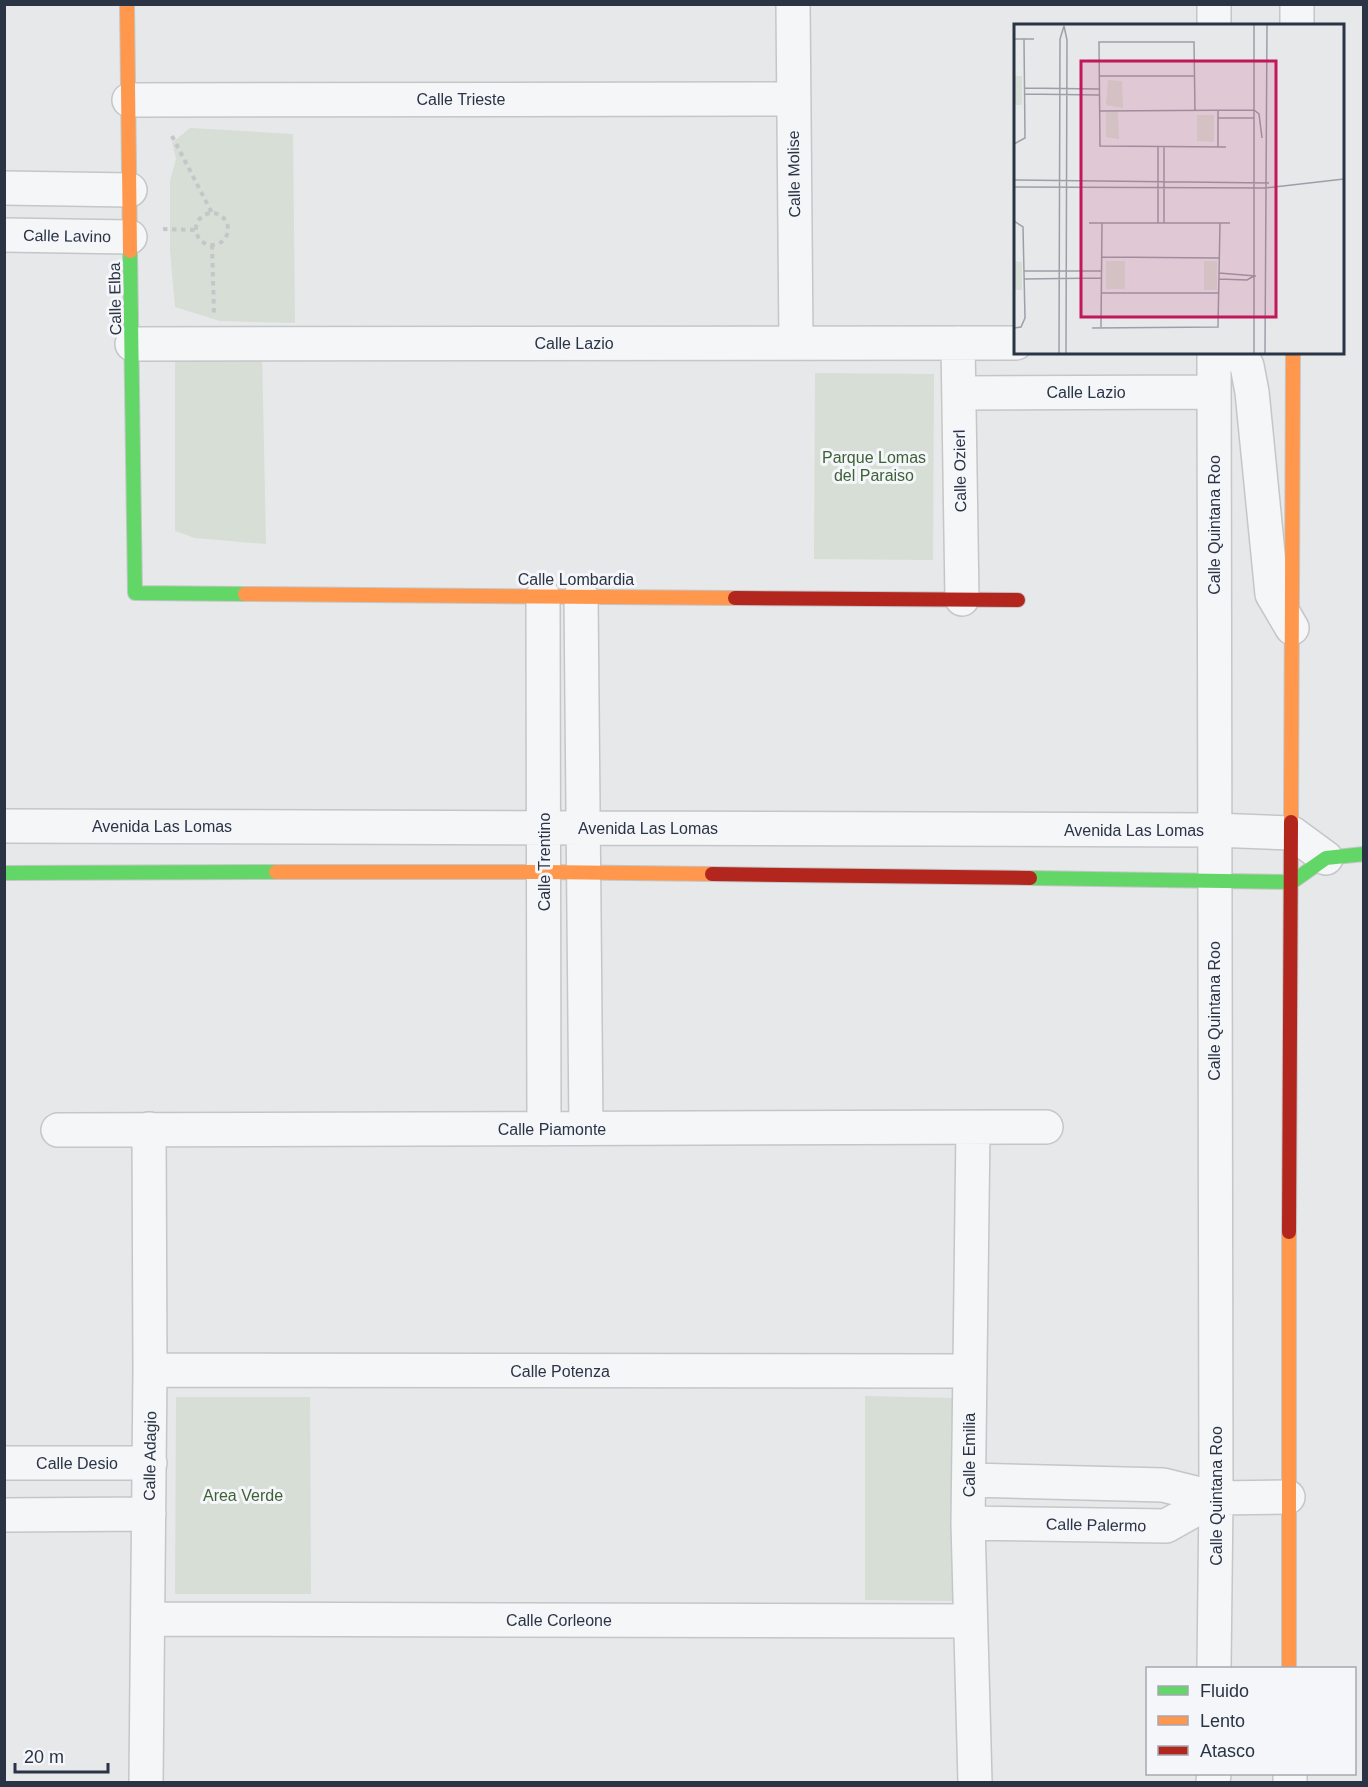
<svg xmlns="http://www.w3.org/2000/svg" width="1368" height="1787" viewBox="0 0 1368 1787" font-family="Helvetica,sans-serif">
  <rect width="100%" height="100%" fill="#e6e8ea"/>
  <path fill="#d6ded6" d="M 190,128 L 293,134 L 295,323 L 220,321 L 175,307 L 170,250 L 170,181 L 176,159 L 172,143 Z
    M 262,350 L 266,544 L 195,538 L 175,531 L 175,354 Z
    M 815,373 L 934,374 L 933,560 L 814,559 Z
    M 865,1396 L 952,1398 L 952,1601 L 865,1600 Z
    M 176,1397 L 310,1397 L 311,1594 L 175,1594 Z"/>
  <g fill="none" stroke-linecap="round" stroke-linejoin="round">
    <g stroke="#c4c6c8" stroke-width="36">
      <path id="street" d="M 793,4 L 796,343
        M 1214,26 L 1214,4
        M 1297,26 L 1297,4
        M 129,100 L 794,99
        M 4,188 L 130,190
        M 4,235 L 130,237
        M 958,343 L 962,599
        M 132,344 L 1016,343
        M 1214,352 L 1216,1498 L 1214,1668
        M 1239,352 L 1247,366 L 1252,392 L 1272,594 L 1292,628
        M 959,393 L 1214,392
        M 543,596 L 544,1129
        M 581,596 L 586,1128
        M 4,826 L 1214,830 L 1292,833 L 1326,858
        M 973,1128 L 968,1523 L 975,1782
        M 58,1130 L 1046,1127
        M 150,1370 L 969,1371
        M 4,1463 L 150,1463
        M 970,1480 L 1163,1485 L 1216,1498 L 1288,1497
        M 4,1515 L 149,1514
        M 968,1523 L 1166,1526 L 1216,1498
        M 149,1619 L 969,1621
        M 1290,1774 L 1290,1782
        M 146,1782 L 150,1370 L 149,1129
        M 1213,1782 L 1214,1774"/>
    </g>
    <g stroke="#c4c6c8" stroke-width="16">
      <path id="fast" d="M 130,251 L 135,593 L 245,594
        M 4,873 L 276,872
        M 1030,878 L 1292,882 L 1326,858 L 1364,854"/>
    </g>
    <g stroke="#c4c6c8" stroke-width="16">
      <path id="slow" d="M 127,4 L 130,251
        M 245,594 L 735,598
        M 1291,822 L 1293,352
        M 276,872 L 544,872 L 712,874
        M 1289,1668 L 1289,1232"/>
    </g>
    <g stroke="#c4c6c8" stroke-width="16">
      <path id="jam" d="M 735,598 L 1018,600
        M 712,874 L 1030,878
        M 1289,1232 L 1291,822"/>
    </g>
    <path stroke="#c5c6ca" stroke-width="4" stroke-dasharray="4.5 4.5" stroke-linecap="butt" d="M 172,136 L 212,213
      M196 229a16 16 0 1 1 32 0a16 16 0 1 1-32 0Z
      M 163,229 L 196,230
      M 212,245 L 214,313"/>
    <use href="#street" stroke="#f5f6f7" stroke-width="33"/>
    <use href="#fast" stroke="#63d668" stroke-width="14"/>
    <use href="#slow" stroke="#ff974d" stroke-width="14"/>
    <use href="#jam" stroke="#b3261e" stroke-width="14"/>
  </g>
  <g text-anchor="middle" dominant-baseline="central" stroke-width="6" stroke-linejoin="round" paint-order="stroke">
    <g font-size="16" fill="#2b3445" stroke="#f4f6f9">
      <text x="461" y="99">Calle Trieste</text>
      <text transform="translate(794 174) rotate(-91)">Calle Molise</text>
      <text transform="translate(67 236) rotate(1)">Calle Lavino</text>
      <text transform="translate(115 299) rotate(-91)">Calle Elba</text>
      <text x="574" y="343">Calle Lazio</text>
      <text x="1086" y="392">Calle Lazio</text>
      <text transform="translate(960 471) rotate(-91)">Calle Ozierl</text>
      <text transform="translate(1214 525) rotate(-90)">Calle Quintana Roo</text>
      <text x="576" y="579">Calle Lombardia</text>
      <text x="162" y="826">Avenida Las Lomas</text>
      <text x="648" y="828">Avenida Las Lomas</text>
      <text x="1134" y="830">Avenida Las Lomas</text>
      <text transform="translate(544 862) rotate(-90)">Calle Trentino</text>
      <text transform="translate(1214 1011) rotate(-90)">Calle Quintana Roo</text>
      <text x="552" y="1129">Calle Piamonte</text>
      <text x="560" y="1371">Calle Potenza</text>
      <text transform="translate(969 1455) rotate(-90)">Calle Emilia</text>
      <text transform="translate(150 1456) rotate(-89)">Calle Adagio</text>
      <text x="77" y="1463">Calle Desio</text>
      <text transform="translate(1216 1496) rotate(-90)">Calle Quintana Roo</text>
      <text transform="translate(1096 1525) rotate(1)">Calle Palermo</text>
      <text x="559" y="1620">Calle Corleone</text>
    </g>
    <g font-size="16" fill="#3f6138" stroke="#f4f6f9">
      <text x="874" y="457">Parque Lomas<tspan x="874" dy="18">del Paraiso</tspan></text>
      <text x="243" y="1495">Area Verde</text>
    </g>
  </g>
  <g transform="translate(1014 24)">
    <rect width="330" height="330" fill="#e6e8ea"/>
    <path d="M 0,52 L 8,52 L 8,81 L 0,81 ZM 94,56 L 108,57 L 109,84 L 92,81 ZM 104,87 L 105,115 L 92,113 L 92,88 ZM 183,91 L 200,91 L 200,118 L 183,117 ZM 0,237 L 8,238 L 8,266 L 0,266 ZM 92,237 L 111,237 L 111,265 L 92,265 ZM 190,237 L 203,237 L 203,266 L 190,266 Z" fill="#d6ded6"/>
    <path fill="none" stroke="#9ba0a8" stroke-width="1.5" d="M 50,2 L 53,16 L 52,329M 0,15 L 20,15M 85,52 L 180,52M 10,64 L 85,65M 10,70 L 85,71M 240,86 L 245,90 L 248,114M 85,87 L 240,86M 181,87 L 180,18 L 85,18 L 86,122 L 212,123M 204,87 L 204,123M 204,94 L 240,94M 0,120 L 11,114 L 10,15M 144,123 L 144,199M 150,123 L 150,199M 0,156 L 255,159M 0,163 L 251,164 L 330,155M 0,197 L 9,203 L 11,294 L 7,303 L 0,304M 75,199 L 216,199M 88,233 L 205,234M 10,247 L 88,247M 205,249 L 242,252M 10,255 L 88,254M 205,255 L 233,256 L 240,252M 88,269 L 205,269M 87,303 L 88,199M 78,304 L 204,303 L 206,199M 45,329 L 46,15 L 50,2M 240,329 L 240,1M 251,329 L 253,1"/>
    <path fill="#c2185b" fill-opacity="0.15" stroke="#c2185b" stroke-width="3" d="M 67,37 L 262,37 L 262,293 L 67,293 Z"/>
    <rect width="330" height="330" fill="none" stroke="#2b3445" stroke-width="3"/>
  </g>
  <rect width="1368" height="1787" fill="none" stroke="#2b3445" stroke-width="12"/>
  <rect x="1146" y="1667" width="210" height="108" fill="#f4f6f9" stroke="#a4a8b1" stroke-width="1.5"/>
  <rect x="1158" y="1686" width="30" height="9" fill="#63d668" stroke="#a4a8b1" stroke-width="1.5"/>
  <text x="1200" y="1697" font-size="18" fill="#2b3445">Fluido</text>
  <rect x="1158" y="1716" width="30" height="9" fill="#ff974d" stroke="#a4a8b1" stroke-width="1.5"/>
  <text x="1200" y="1727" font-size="18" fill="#2b3445">Lento</text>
  <rect x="1158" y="1746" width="30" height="9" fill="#b3261e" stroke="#a4a8b1" stroke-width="1.5"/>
  <text x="1200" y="1757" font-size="18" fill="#2b3445">Atasco</text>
  <path d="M15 1763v9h93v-9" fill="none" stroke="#2b3445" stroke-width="3"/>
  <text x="24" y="1763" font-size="18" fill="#2b3445" stroke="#f4f6f9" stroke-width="4.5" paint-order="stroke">20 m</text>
</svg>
